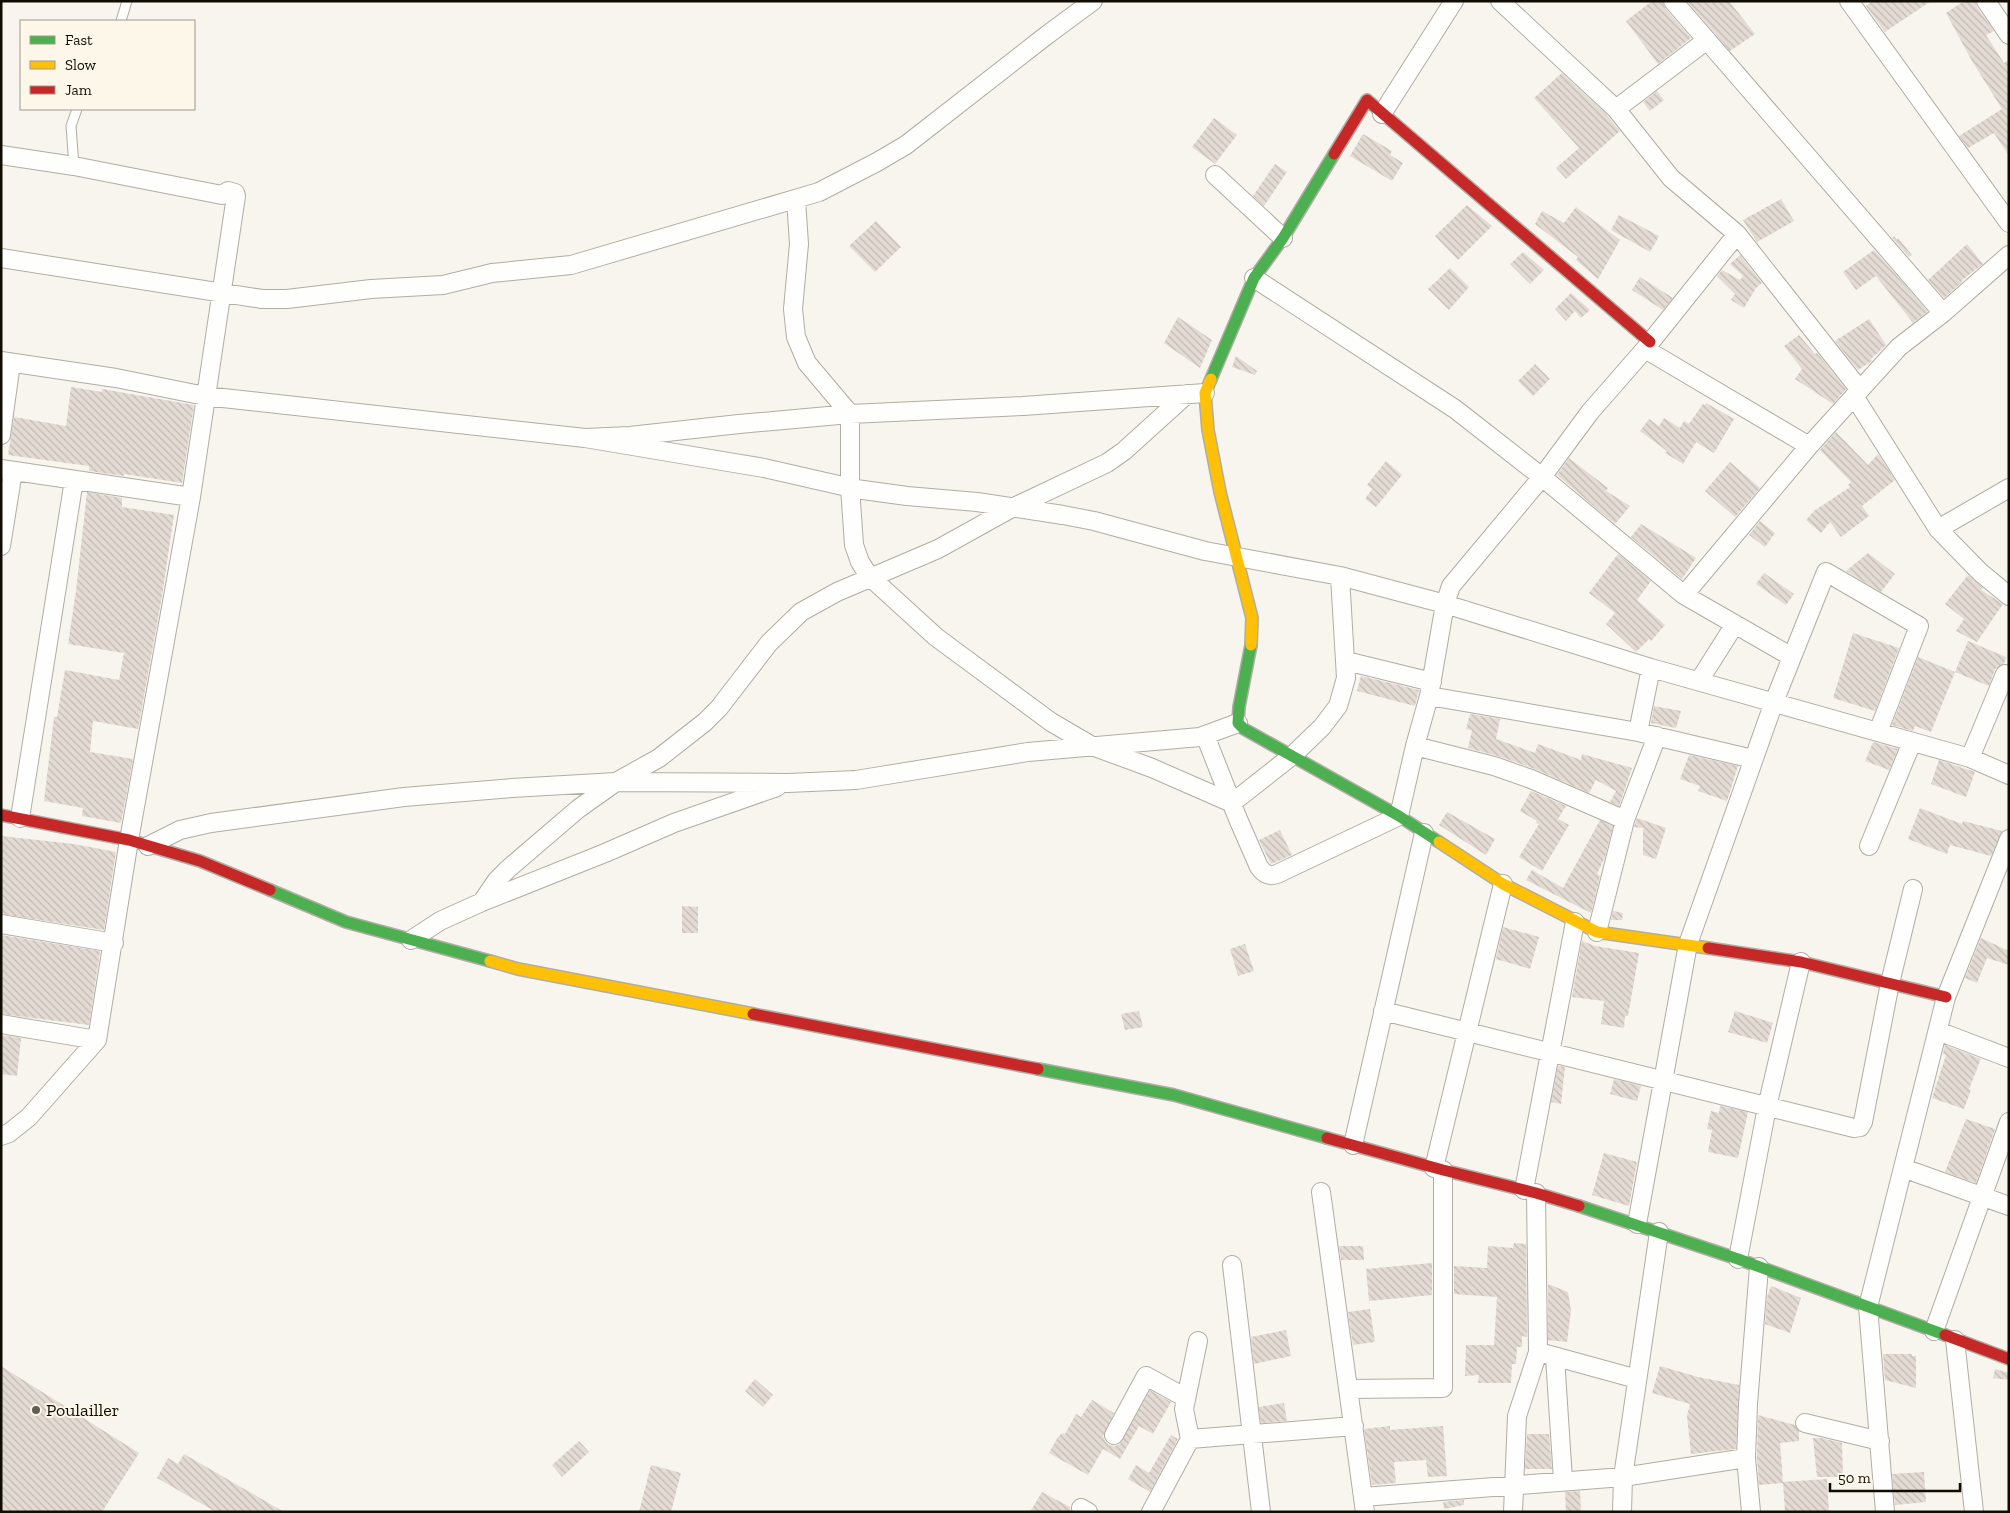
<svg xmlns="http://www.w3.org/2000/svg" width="2010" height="1513" viewBox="0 0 2010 1513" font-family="'Zilla Slab',serif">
  <defs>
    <pattern id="building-back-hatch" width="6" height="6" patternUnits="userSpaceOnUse" patternTransform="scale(1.25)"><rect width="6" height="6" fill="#e3dbd4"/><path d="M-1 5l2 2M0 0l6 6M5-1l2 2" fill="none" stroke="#c2bbb4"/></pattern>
  </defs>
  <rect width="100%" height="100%" fill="#f8f5ee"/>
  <path fill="url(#building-back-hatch)" d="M 1652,1 L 1663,1 L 1665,8 L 1691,38 L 1658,64 L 1626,21 Z
    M 1687,1 L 1729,1 L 1755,34 L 1730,51 Z
    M 1873,1 L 1931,1 L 1885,32 L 1866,6 Z
    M 1964,1 L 1975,1 L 1977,7 L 1994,31 L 1986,35 L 2004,63 L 2009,60 L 2009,156 L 1994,133 L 1968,148 L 1959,136 L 2002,109 L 1972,61 L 1946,13 Z
    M 1562,73 L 1606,114 L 1620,131 L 1566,179 L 1556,168 L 1579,148 L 1534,98 Z
    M 1657,91 L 1664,100 L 1650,111 L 1643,102 Z
    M 1214,118 L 1237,135 L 1215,164 L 1192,147 Z
    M 1363,134 L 1392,151 L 1390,155 L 1403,163 L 1392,181 L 1350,156 Z
    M 1275,164 L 1287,172 L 1264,206 L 1253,196 Z
    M 1781,199 L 1794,221 L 1757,242 L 1743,220 Z
    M 1467,205 L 1492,226 L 1458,260 L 1435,236 Z
    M 1576,207 L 1620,240 L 1598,279 L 1576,260 L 1578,257 L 1535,224 L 1542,211 L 1564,223 Z
    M 1619,215 L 1659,236 L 1650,252 L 1611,230 Z
    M 876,221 L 901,247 L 875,272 L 849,246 Z
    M 1894,236 L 1897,240 L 1898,238 L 1912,255 L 1909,257 L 1892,238 Z
    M 1967,244 L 1983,264 L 1961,281 L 1962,282 L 1944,298 L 1928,280 Z
    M 1874,250 L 1928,311 L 1913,323 L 1876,276 L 1856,290 L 1843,272 Z
    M 1523,252 L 1544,270 L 1530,284 L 1510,264 Z
    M 1740,255 L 1762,283 L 1756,288 L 1744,308 L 1731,300 L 1735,294 L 1717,276 L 1722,270 L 1740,280 L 1743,276 L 1730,264 Z
    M 1450,268 L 1469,287 L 1449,310 L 1428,289 Z
    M 1640,277 L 1673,298 L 1663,310 L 1632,290 Z
    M 1571,293 L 1590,310 L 1581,318 L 1575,311 L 1566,321 L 1555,309 Z
    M 1178,317 L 1212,340 L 1200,368 L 1164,343 Z
    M 1869,319 L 1886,345 L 1871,359 L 1872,361 L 1858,370 L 1835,341 Z
    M 1799,335 L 1815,354 L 1817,353 L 1846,389 L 1833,404 L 1795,379 L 1802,369 L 1784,346 Z
    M 1236,356 L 1257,371 L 1255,375 L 1232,367 Z
    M 1535,364 L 1550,379 L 1533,396 L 1518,381 Z
    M 71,387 L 102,392 L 102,389 L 194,405 L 182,483 L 124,474 L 124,476 L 89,471 L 89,466 L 8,455 L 14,417 L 66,426 Z
    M 1706,403 L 1734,419 L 1714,453 L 1696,442 L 1683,464 L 1665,453 L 1667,451 L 1640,431 L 1649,419 L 1659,426 L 1664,418 L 1680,428 L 1684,421 L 1689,424 L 1703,404 L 1705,405 Z
    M 1836,432 L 1868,465 L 1878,454 L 1895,480 L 1862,506 L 1869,516 L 1841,537 L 1830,522 L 1821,533 L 1806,520 L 1814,511 L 1850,487 L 1848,485 L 1851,482 L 1820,450 Z
    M 1569,458 L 1608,488 L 1606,491 L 1630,506 L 1615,524 L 1557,475 Z
    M 1386,461 L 1402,475 L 1376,507 L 1365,499 L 1372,489 L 1367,485 Z
    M 1730,462 L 1760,488 L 1735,517 L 1705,491 Z
    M 87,492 L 122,498 L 122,507 L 174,515 L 162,596 L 138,729 L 93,721 L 90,752 L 133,759 L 121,823 L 82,816 L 83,808 L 44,801 L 54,717 L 57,717 L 65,670 L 119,680 L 124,653 L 68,644 L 76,591 Z
    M 1760,521 L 1775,533 L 1765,547 L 1749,535 Z
    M 1641,524 L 1696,558 L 1682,579 L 1631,537 Z
    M 1868,553 L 1895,574 L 1881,592 L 1846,571 Z
    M 1618,554 L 1651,581 L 1637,600 L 1665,625 L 1651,641 L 1649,639 L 1636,652 L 1606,624 L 1615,613 L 1589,593 Z
    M 1764,573 L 1794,594 L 1786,605 L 1756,584 Z
    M 1968,575 L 1983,588 L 1981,590 L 2003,604 L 1977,642 L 1956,631 L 1964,619 L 1945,604 Z
    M 1853,633 L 1899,648 L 1875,711 L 1833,698 Z
    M 1968,641 L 2006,657 L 2004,664 L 1995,669 L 1989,686 L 1955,672 Z
    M 1918,657 L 1955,672 L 1931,732 L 1915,726 L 1913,731 L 1892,725 Z
    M 1361,676 L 1419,690 L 1415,706 L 1357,691 Z
    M 1654,706 L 1681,711 L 1676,728 L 1651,723 Z
    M 1470,714 L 1500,719 L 1496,739 L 1535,753 L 1538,744 L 1581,760 L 1582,754 L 1632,768 L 1619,806 L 1610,802 L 1616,791 L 1596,780 L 1589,793 L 1535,769 L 1498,756 L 1468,748 L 1472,730 L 1466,729 Z
    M 1873,742 L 1898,749 L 1889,770 L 1865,761 Z
    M 1689,755 L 1738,766 L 1727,801 L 1698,791 L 1700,786 L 1680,779 Z
    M 1939,760 L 1975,772 L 1966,797 L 1931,784 Z
    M 1531,791 L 1566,806 L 1558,819 L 1569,825 L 1542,871 L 1519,857 L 1539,824 L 1536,823 L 1537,821 L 1520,811 Z
    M 1920,808 L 1962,824 L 1963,821 L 2002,831 L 1991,856 L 1950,845 L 1947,854 L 1908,839 Z
    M 1447,812 L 1495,839 L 1486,855 L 1439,825 Z
    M 1637,818 L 1666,828 L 1656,859 L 1643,855 L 1643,828 L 1634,827 Z
    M 1600,820 L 1613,826 L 1605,857 L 1597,874 L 1600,876 L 1591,913 L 1526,880 L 1532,870 L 1563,888 Z
    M 1280,830 L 1292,855 L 1271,864 L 1259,840 Z
    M 1,836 L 74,844 L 116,852 L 104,930 L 1,914 Z
    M 682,906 L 698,907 L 698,933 L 682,933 Z
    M 1613,911 L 1623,913 L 1622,920 L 1611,920 Z
    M 1503,927 L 1539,937 L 1530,969 L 1496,959 Z
    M 1,935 L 100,951 L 89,1025 L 1,1014 Z
    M 1981,938 L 2009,951 L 2009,965 L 1987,958 L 1977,983 L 1965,978 Z
    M 1582,941 L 1595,946 L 1639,953 L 1628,1016 L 1625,1016 L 1624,1028 L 1601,1024 L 1604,1001 L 1572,997 Z
    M 1245,944 L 1254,971 L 1238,976 L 1230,949 Z
    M 1139,1011 L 1143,1027 L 1125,1030 L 1121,1014 Z
    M 1735,1011 L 1773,1023 L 1767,1043 L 1728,1032 Z
    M 1,1035 L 21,1038 L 17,1076 L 1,1074 Z
    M 1945,1045 L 1981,1059 L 1969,1089 L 1971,1090 L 1964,1109 L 1932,1098 L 1946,1055 L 1943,1054 Z
    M 1558,1066 L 1565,1067 L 1561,1104 L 1551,1102 Z
    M 1614,1079 L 1641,1086 L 1637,1101 L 1610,1094 Z
    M 1720,1106 L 1748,1112 L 1738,1158 L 1708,1152 L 1712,1130 L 1707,1129 L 1711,1111 L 1719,1113 Z
    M 1966,1119 L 1995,1129 L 1976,1183 L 1945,1172 Z
    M 1604,1153 L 1637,1162 L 1629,1206 L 1592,1195 Z
    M 1514,1243 L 1526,1244 L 1527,1337 L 1522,1336 L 1522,1347 L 1517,1347 L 1516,1364 L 1512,1364 L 1511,1383 L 1478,1383 L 1479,1375 L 1465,1376 L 1466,1345 L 1494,1345 L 1497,1297 L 1454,1294 L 1454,1266 L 1487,1268 L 1488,1246 L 1513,1248 Z
    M 1339,1246 L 1363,1246 L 1364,1260 L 1341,1260 Z
    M 1432,1263 L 1432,1295 L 1369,1301 L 1366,1269 Z
    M 1548,1284 L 1568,1292 L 1571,1310 L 1567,1342 L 1548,1340 Z
    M 1771,1286 L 1801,1298 L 1790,1333 L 1765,1324 L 1767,1297 Z
    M 1370,1309 L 1375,1342 L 1353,1345 L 1348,1312 Z
    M 1286,1330 L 1291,1356 L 1254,1364 L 1251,1337 Z
    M 1883,1354 L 1912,1354 L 1912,1356 L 1916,1356 L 1916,1388 L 1885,1380 Z
    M 1,1366 L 139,1453 L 102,1512 L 1,1512 Z
    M 1660,1366 L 1698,1377 L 1739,1385 L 1736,1449 L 1691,1454 L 1687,1416 L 1690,1404 L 1652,1393 Z
    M 1995,1369 L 2009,1373 L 2009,1380 L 1993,1378 Z
    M 755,1379 L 773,1395 L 763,1407 L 745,1391 Z
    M 1150,1390 L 1171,1402 L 1153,1434 L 1139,1426 L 1120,1459 L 1103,1449 L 1088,1475 L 1049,1453 L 1058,1437 L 1062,1433 L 1065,1434 L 1076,1414 L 1081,1417 L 1092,1400 L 1114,1413 L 1103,1436 L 1105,1441 L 1109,1445 L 1115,1446 L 1120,1444 Z
    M 1284,1403 L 1287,1421 L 1261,1423 L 1259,1407 Z
    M 1758,1415 L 1795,1425 L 1799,1431 L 1799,1441 L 1780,1443 L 1783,1482 L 1827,1479 L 1829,1512 L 1785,1512 L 1783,1483 L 1759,1485 L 1757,1458 Z
    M 1390,1426 L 1390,1430 L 1443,1426 L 1447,1476 L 1428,1477 L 1426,1460 L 1394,1462 L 1396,1483 L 1372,1485 L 1364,1429 Z
    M 1527,1434 L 1549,1434 L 1552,1469 L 1525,1469 Z
    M 1171,1435 L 1178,1439 L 1150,1492 L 1128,1479 L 1136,1465 L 1149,1473 Z
    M 1813,1438 L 1821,1438 L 1842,1443 L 1843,1477 L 1817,1477 Z
    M 579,1441 L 589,1452 L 562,1477 L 552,1465 Z
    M 184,1454 L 284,1512 L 216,1512 L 157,1478 L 168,1458 L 178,1464 Z
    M 651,1465 L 681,1473 L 671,1512 L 639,1512 Z
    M 1924,1472 L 1926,1502 L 1895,1505 L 1892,1474 Z
    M 1580,1491 L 1581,1512 L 1566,1512 L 1565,1492 Z
    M 1042,1492 L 1070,1507 L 1071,1512 L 1030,1512 Z
    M 1464,1500 L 1464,1505 L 1444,1509 L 1443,1502 Z"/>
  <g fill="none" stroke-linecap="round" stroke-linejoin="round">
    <g stroke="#b0ada4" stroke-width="11">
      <path id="lane" d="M 121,21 L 127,1
        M 74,166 L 71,126 L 77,109"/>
    </g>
    <g stroke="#b0ada4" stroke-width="20">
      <path id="street" d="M 1500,1 L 1616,109 L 1671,178 L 1737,234 L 1860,390
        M 1673,1 L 1943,313
        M 1849,1 L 2009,223
        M 1986,1 L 2009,35
        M 1616,109 L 1707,40
        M 1382,114 L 1454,1
        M 1,155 L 74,166 L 222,195 L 228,191 L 235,193 L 236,196 L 191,497 L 129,840 L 97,1040 L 29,1117 L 9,1133 L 1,1136
        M 1215,175 L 1283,238
        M 796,200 L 799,244 L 793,309 L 796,337 L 807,363 L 850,414 L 850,487 L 854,545 L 860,562 L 869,576 L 936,637 L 1051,722 L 1092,746 L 1152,768 L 1232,803 L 1293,755 L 1322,727 L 1338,706 L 1346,678 L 1340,576
        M 1,258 L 262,299 L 287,299 L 371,289 L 443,285 L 492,273 L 571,265 L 819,192 L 877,162 L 906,145 L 1047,35 L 1093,1
        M 1254,278 L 1455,409 L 1542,477 L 1684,595 L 1792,657
        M 1645,349 L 1809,446
        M 1,361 L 116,378 L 205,396 L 585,438 L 630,436 L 739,424 L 850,414 L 1023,406 L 1205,393
        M 1854,396 L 1938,529 L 1980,572 L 2009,596
        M 1,435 L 11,363
        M 585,438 L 764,468 L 856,489 L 907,496 L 977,502 L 1063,515 L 1094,521 L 1205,551 L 1340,576 L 1445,604 L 1651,668 L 1970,758 L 2009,775
        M 1,469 L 191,497
        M 1938,529 L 2009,488
        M 1,546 L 13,471
        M 1684,595 L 1809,446 L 1899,347 L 1943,313 L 2009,255
        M 1346,661 L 1432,682
        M 1699,681 L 1735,624
        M 1429,696 L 1638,732 L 1753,759
        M 1638,732 L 1651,668
        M 1205,735 L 1238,819 L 1259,867 C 1264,874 1269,877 1277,874 L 1399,816 L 1415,746 L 1429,696 L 1445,604 L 1451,586 L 1542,477 L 1590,412 L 1645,349 L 1737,234
        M 1415,746 L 1494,766 L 1531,779 L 1625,820
        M 1970,758 L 2005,674
        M 20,818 L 74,480
        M 148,846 L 180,830 L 211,823 L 404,797 L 512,788 L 616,782 L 788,783 L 856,780 L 1028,752 L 1200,737 L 1238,723
        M 1869,846 L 1912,742
        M 482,902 L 497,880 L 508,869 L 578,809 L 616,782 L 659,758 L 705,722 L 719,708 L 769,643 L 801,612 L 837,592 L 938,549 L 1012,508 L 1107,463 L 1124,451 L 1187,394
        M 1,924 L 114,943
        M 1597,932 L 1625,820 L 1657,736
        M 411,940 L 440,921 L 482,902 L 605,853 L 674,823 L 777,787
        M 1383,1011 L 1854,1128 L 1860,1127 L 1863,1122 L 1890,983 L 1913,889
        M 1,1024 L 97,1040
        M 1938,1031 L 2009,1058
        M 1353,1145 L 1424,833
        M 1434,1168 L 1503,884
        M 1903,1168 L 2009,1206
        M 1524,1190 L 1575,922
        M 1321,1192 L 1365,1512
        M 1637,1224 L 1688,944 L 1774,702 L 1826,572 L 1919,626 L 1878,732
        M 1738,1259 L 1767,1107 L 1801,962
        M 1232,1265 L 1261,1512
        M 1934,1331 L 2009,1122
        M 1955,1340 L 1974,1512
        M 1546,1354 L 1637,1379
        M 1555,1357 L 1563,1480
        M 1349,1389 L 1443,1388 L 1443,1170
        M 1805,1423 L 1880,1441
        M 1114,1435 L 1146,1376 L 1186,1398
        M 1190,1439 L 1354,1426
        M 1363,1497 L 1623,1477 L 1746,1458
        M 1081,1508 L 1088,1512
        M 1151,1512 L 1190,1439 L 1184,1409 L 1198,1341
        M 1513,1512 L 1517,1416 L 1538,1352 L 1536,1193
        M 1622,1512 L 1623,1477 L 1659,1232
        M 1751,1512 L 1746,1458 L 1748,1404 L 1759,1267
        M 1885,1512 L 1868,1307 L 1946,997 L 2009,839"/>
    </g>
    <g stroke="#b0ada4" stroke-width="14">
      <path id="fast" d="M 1211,379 L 1254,278 L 1283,238 L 1334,154
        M 1251,645 L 1239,707 L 1238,723 L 1244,729 L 1399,816 L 1439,842
        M 270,890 L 346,922 L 490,961
        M 1038,1069 L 1174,1095 L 1327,1138
        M 1579,1206 L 1738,1259 L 1945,1335"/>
    </g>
    <g stroke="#b0ada4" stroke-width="14">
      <path id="slow" d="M 1211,379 L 1205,393 L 1208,430 L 1220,492 L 1252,618 L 1251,645
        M 1439,842 L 1503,884 L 1597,932 L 1708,948
        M 490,961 L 518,969 L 753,1014"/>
    </g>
    <g stroke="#b0ada4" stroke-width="14">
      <path id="jam" d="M 1334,154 L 1367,100 L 1650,342
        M 1,815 L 129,840 L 200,861 L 270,890
        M 1708,948 L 1801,962 L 1946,997
        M 753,1014 L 1038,1069
        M 1327,1138 L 1443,1170 L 1536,1193 L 1579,1206
        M 1945,1335 L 2009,1359"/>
    </g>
    <use href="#lane" stroke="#fefefc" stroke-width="9"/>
    <use href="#street" stroke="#fefefc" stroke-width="18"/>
    <use href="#fast" stroke="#4caf50" stroke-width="11"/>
    <use href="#slow" stroke="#ffc107" stroke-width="11"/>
    <use href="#jam" stroke="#c62828" stroke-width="11"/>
  </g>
  <circle fill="#615e55" stroke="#fdf7e9" stroke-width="2" cx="36" cy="1410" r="5"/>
  <g text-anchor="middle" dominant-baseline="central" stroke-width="4" stroke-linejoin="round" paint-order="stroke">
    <g font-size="18" fill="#100c02" stroke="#fdf7e9" text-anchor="start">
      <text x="46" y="1410">Poulailler</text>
    </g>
  </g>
  <rect width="2010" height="1513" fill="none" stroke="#100c02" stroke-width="5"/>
  <rect x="20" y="20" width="175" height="90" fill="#fdf7e9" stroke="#9e998d"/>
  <rect x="30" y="36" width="25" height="8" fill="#4caf50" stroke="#9e998d"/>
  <text x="65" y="45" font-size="15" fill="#100c02">Fast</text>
  <rect x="30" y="61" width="25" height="8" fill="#ffc107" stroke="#9e998d"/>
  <text x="65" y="70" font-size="15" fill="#100c02">Slow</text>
  <rect x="30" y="86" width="25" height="8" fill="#c62828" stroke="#9e998d"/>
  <text x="65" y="95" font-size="15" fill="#100c02">Jam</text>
  <path d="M1830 1483v8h130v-8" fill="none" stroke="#100c02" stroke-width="2.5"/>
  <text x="1838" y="1483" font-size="15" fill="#100c02" stroke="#fdf7e9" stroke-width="4" paint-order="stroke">50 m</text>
</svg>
